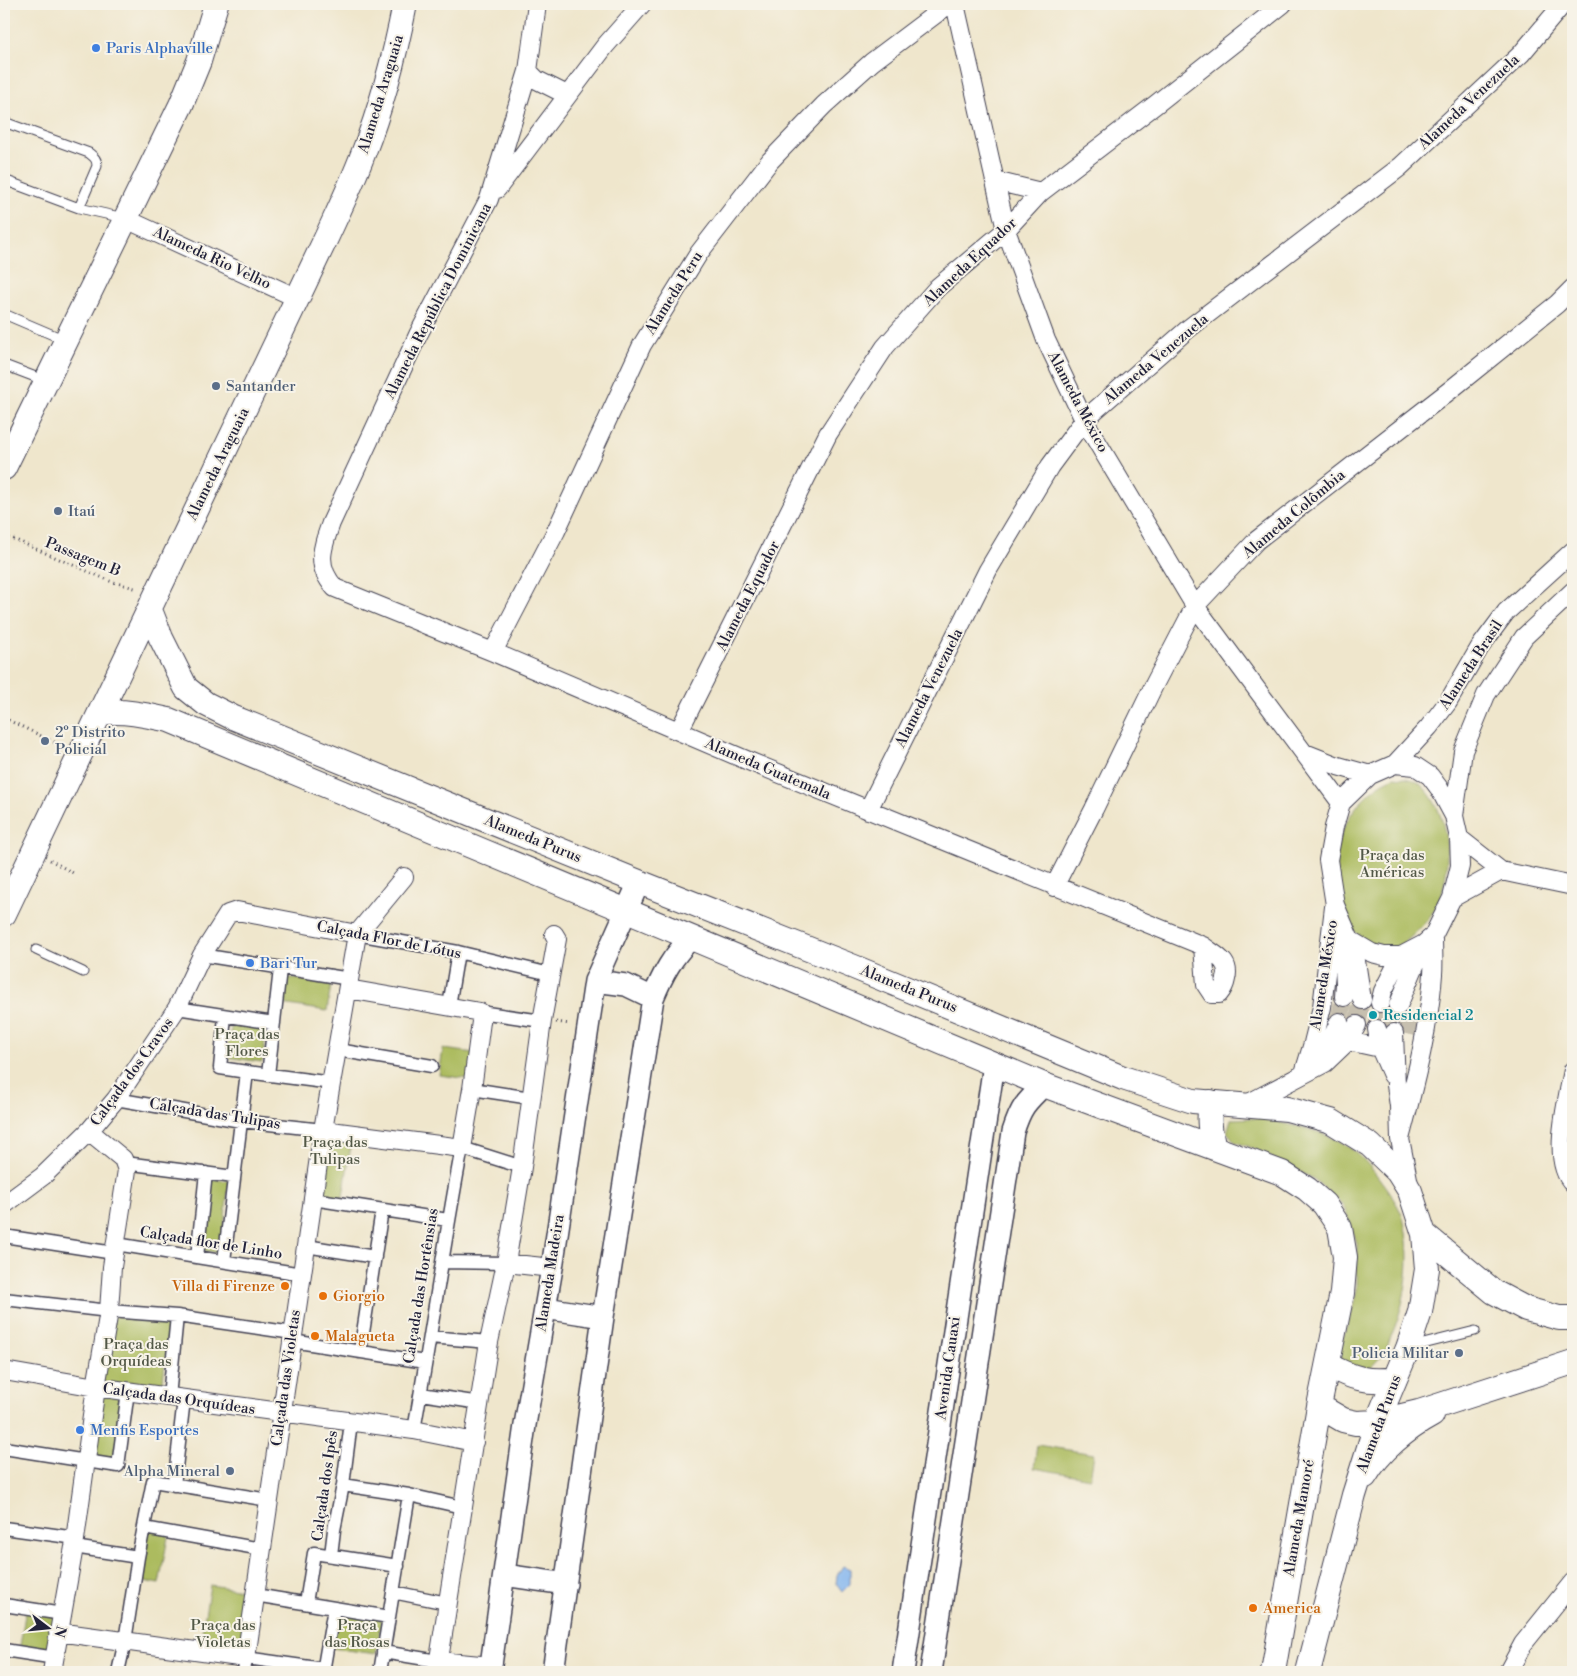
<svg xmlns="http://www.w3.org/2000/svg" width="1577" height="1676" viewBox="0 0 1577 1676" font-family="'Libre Bodoni',serif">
  <rect width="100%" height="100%" fill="#f7f3e8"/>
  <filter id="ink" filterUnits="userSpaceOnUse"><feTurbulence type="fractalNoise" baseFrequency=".02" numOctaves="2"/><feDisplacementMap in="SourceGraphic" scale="10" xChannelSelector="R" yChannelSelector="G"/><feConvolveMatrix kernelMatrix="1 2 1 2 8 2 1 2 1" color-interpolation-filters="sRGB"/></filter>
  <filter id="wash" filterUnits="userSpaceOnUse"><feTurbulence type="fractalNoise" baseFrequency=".0096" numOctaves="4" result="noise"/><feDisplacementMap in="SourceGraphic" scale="20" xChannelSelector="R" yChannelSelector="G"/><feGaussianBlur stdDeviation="1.12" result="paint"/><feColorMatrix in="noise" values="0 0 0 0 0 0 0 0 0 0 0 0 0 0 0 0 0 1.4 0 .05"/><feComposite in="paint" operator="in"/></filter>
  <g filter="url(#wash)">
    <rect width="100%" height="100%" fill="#efe6cc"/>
    <path fill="#acbb5e" stroke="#676e4c" d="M 1395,777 C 1403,778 1414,778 1420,784 C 1449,809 1453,864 1440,898 C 1434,914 1423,926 1411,937 C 1402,945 1392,951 1380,949 C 1373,948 1364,939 1358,935 C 1352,931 1350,922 1347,915 C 1340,902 1335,871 1336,856 C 1339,824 1364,788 1395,777 Z
      M 286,977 L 331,985 L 327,1011 L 282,1004 Z
      M 232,1023 L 267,1029 L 262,1062 L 226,1057 Z
      M 443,1049 L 475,1053 L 470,1079 L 439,1075 Z
      M 1257,1118 C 1291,1125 1334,1131 1360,1156 C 1372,1167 1399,1203 1403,1218 C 1413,1257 1407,1298 1392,1334 C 1389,1341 1387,1350 1383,1355 C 1379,1360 1374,1365 1370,1369 L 1344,1364 L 1340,1355 L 1341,1343 L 1351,1315 L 1357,1289 L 1357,1243 L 1343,1205 L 1314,1179 L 1250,1147 L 1235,1142 L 1227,1132 L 1231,1119 Z
      M 323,1130 L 353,1133 L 342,1203 L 313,1199 Z
      M 209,1179 L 229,1181 L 221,1253 L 204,1251 Z
      M 110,1315 L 170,1323 L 162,1389 L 102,1382 Z
      M 100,1393 L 125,1399 L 114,1461 L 89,1456 Z
      M 1037,1445 L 1094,1454 L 1090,1478 L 1034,1468 Z
      M 144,1528 L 169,1532 L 159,1584 L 134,1579 Z
      M 210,1585 L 249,1591 L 241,1658 L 199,1651 Z
      M 26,1608 L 56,1613 L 49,1657 L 19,1652 Z
      M 338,1613 L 382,1619 L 376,1654 L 332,1648 Z"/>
    <path fill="#81b4ee" stroke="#526b94" d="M 843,1566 L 850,1569 L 850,1584 L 842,1592 L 836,1584 L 837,1575 Z"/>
  </g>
  <g filter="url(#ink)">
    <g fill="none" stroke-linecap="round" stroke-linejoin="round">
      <path stroke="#c6bfaf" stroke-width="18" stroke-dasharray="18 9" stroke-linecap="butt" d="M 1339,1022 L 1344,997
        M 1357,1025 L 1362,1000
        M 1377,1029 L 1380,1003
        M 1394,1033 L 1398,1006
        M 1411,1035 L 1416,1010"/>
      <g stroke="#413f51" stroke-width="11">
        <path id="service" d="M 4,122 L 89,153 C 94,157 97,159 97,166 L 79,208
          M 4,180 L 79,208 L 124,218
          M 4,314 L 65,340
          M 4,365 L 46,381
          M 36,950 L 83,972
          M 1411,1347 L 1475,1331"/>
      </g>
      <g stroke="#413f51" stroke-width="15">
        <path id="pedestrian" d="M 357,934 L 458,952 L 550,974
          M 202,955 L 350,979
          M 449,1006 L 458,952
          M 177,1008 L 274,1023
          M 480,1012 L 542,1021
          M 225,1016 L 220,1068 L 247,1072
          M 338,1050 L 432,1066
          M 268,1075 L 280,969
          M 472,1089 L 531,1098
          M 116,1099 L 241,1121 L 323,1130
          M 125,1163 L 234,1177
          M 313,1199 L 448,1220
          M 4,1236 L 114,1253
          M 116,1244 L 302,1274
          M 306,1246 L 375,1257
          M 197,1257 L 206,1173
          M 224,1261 L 247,1072 L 332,1083
          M 443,1262 L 506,1263
          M 4,1299 L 109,1311 L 177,1316 L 293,1333
          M 430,1337 L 489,1342
          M 292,1341 L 425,1362
          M 360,1352 L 382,1210
          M 421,1394 L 480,1403
          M 169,1397 L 177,1316
          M 414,1430 C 431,1336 444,1242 462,1148 L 522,1167
          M 4,1448 L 118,1466 L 128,1391
          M 174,1485 L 184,1399
          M 343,1485 L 409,1495 L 462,1507
          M 4,1528 L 76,1538
          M 144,1528 L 262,1549
          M 74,1547 L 138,1557 L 153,1481 L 269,1500
          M 331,1555 L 334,1530 L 343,1485 L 351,1422
          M 393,1592 L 447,1603
          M 255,1595 L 389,1617
          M 306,1603 L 314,1553 L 398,1566
          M 4,1605 L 56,1613
          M 4,1650 L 49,1657
          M 383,1652 L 438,1661
          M 118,1672 L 125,1641 L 138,1557 L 130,1556
          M 244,1672 L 246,1658 L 324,1669
          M 323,1672 L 334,1608
          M 380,1672 L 409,1495"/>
      </g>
      <g stroke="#413f51" stroke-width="20">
        <path id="minor" d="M 537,4 L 528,71 L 489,199 L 418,335 L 331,523 C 322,548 315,566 335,588 L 493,652 L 751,762 L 1203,946 C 1216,956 1231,961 1226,979 C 1225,985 1223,989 1219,994 L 1212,994 L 1206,985 L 1203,946
          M 955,4 L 1006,230 L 1046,340 L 1084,420 L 1195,606 L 1341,803
          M 528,71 L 537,80 L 567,95
          M 995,181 L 1041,192
          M 497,189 L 605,46 L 642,4
          M 126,219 L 297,298
          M 493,652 L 556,531 L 642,345 L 699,253 L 770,161 L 824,105 L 872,62 L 949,4
          M 679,731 L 828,434 L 885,347 L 938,287 L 1006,230 L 1041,192 L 1155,105 L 1283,4
          M 1305,753 L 1338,766 L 1370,775
          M 1395,764 L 1415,766 L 1430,776 L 1439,788 L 1454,816 L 1459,838 L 1460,866 L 1452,898 L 1433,936 L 1424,944 L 1401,956 L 1384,956 L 1372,953 L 1350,940 L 1335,905 L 1328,860 L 1334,827 L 1341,803 L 1370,775 Z
          M 1395,764 L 1429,727 L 1448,702 L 1480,647 L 1506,612 L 1573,551
          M 868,810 L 988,570 L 1050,466 L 1084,420 L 1188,329 L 1400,167 L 1521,54 L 1563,4
          M 1454,816 L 1463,751 L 1486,695 L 1524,637 L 1573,591
          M 1459,838 L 1501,871 L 1573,886
          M 1054,887 L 1094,809 L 1155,683 L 1195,606 L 1257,540 L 1449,391 L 1557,304 L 1573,288
          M 1452,898 L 1501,871
          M 1342,926 L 1345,984 L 1344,997
          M 1350,940 L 1356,961 L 1362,1000
          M 1380,1003 L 1383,991 L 1401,956
          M 1398,1006 L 1424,944
          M 1377,1029 L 1380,1048 L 1392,1075
          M 1394,1033 L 1396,1085 L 1399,1106 L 1400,1139 L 1409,1184
          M 1348,1041 L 1380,1048
          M 1322,1060 L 1339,1022
          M 1573,1070 C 1568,1098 1550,1162 1573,1183
          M 1304,1073 L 1313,1043 L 1322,1007 L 1334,907
          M 1247,1104 L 1325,1063 L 1348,1041 L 1357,1025
          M 323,1130 L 462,1148 L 472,1089 L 482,1014 L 480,1012 L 348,989
          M 1400,1139 C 1414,1085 1429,1030 1433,974 C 1434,962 1433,949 1433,936
          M 4,1205 L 43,1176 L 89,1131 L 116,1099 L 177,1008 L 202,955 L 228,914 L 237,911 L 357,934
          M 506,1263 L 552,1268
          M 4,1371 L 96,1387 L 414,1430 L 474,1442
          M 58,1632 L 246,1658 L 323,1130 L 357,934 L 404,877
          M 438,1661 L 491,1666
          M 52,1672 L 74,1547 L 96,1387 L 109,1311 L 112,1267 L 127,1170 L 123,1159 L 89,1131
          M 437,1672 L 489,1342 L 506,1263 L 522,1167 L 542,1021 L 557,939 L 554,934
          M 1508,1672 L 1523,1644 L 1573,1582"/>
      </g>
      <g stroke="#413f51" stroke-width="24">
        <path id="tertiary" d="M 595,981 L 626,985 L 653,998
          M 545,1308 L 603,1317
          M 504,1575 L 566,1584
          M 490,1672 L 525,1425 L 552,1268 L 595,981 L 639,882
          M 553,1672 L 603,1317 L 653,998 C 663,974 672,957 691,938
          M 903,1672 L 994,1064
          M 931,1672 L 1013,1132 C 1021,1107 1025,1103 1044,1085"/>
      </g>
      <g stroke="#413f51" stroke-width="26">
        <path id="secondary" d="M 4,468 L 181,105 L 199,61 L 216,4
          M 150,610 L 161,638 L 186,688 L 206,704 L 232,717 L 639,882 L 854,967 L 1123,1078 L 1193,1101 L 1287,1109 L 1331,1121 L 1370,1145 L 1398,1172 L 1410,1191 L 1424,1234 L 1427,1269 L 1420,1312 L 1408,1348 L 1377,1422 L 1354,1495 L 1308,1672
          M 100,713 C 124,710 146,715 169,720 L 1044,1085 L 1282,1173 L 1307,1189 L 1324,1204 L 1340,1228 L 1345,1257 L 1342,1293 L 1319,1406 L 1273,1672
          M 4,914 L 328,234 C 340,208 353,181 363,154 C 382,106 395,55 405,4
          M 1211,1102 C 1208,1119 1210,1132 1214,1148
          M 1424,1234 L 1494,1292 L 1526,1309 L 1559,1318 L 1573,1318
          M 1328,1365 C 1351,1378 1368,1383 1395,1379
          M 1319,1406 L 1343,1420 L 1356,1423 L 1377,1422 L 1419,1412 L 1573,1362
          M 1365,1476 C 1380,1451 1406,1429 1432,1415"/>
      </g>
      <path stroke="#413f51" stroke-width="3" stroke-dasharray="1 4" stroke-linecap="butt" d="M 4,535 L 110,581 L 138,589
        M 4,718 L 62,746
        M 50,860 L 75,874
        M 556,1022 L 570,1024"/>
      <use href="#service" stroke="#fff" stroke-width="9"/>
      <use href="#pedestrian" stroke="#fff" stroke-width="12"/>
      <use href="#minor" stroke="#fff" stroke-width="18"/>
      <use href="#tertiary" stroke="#fff" stroke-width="21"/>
      <use href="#secondary" stroke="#fff" stroke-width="24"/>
    </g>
  </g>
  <g fill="#3f7fe0" stroke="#f7f3e8" stroke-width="2">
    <circle cx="96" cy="48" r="5"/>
    <circle cx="250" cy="963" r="5"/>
    <circle cx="80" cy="1430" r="5"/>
  </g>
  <g fill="#5c6f8a" stroke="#f7f3e8" stroke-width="2">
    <circle cx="216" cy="386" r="5"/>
    <circle cx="58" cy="511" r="5"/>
    <circle cx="45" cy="741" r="5"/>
    <circle cx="1459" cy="1353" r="5"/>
    <circle cx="230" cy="1471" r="5"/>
  </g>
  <circle fill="#0f9aa8" stroke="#f7f3e8" stroke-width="2" cx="1373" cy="1015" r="5"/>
  <g fill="#e8710a" stroke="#f7f3e8" stroke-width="2">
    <circle cx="285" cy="1286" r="5"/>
    <circle cx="323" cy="1296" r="5"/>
    <circle cx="315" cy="1336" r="5"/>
    <circle cx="1253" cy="1608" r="5"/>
  </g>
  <g text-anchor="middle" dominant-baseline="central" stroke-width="4" stroke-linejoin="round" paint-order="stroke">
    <g font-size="15" fill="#366cbe" stroke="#f7f3e8" text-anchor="start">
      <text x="106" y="48">Paris Alphaville</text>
      <text x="260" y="963">Bari Tur</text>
      <text x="90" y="1430">Menfis Esportes</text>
    </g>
    <g font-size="15" fill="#22223b" stroke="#f7f3e8">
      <text transform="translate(381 94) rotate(-73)">Alameda Araguaia</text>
      <text transform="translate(1469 102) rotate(-43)">Alameda Venezuela</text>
      <text transform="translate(212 258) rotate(25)">Alameda Rio Velho</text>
      <text transform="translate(970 262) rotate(-43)">Alameda Equador</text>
      <text transform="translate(674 293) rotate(-58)">Alameda Peru</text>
      <text transform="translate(438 301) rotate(-63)">Alameda República Dominicana</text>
      <text transform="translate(1156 359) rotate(-40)">Alameda Venezuela</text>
      <text transform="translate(1078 402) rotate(62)">Alameda México</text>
      <text transform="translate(218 464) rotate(-64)">Alameda Araguaia</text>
      <text transform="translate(1294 514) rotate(-40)">Alameda Colômbia</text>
      <text transform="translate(83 557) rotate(22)">Passagem B</text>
      <text transform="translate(748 596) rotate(-63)">Alameda Equador</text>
      <text transform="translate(1471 665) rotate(-57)">Alameda Brasil</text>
      <text transform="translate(929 688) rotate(-63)">Alameda Venezuela</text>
      <text transform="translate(768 769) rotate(23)">Alameda Guatemala</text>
      <text transform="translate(533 839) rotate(22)">Alameda Purus</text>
      <text transform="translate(389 940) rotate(11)">Calçada Flor de Lótus</text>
      <text transform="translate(1324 975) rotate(-81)">Alameda México</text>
      <text transform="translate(909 989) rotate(22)">Alameda Purus</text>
      <text transform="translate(132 1072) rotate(-54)">Calçada dos Cravos</text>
      <text transform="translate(215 1114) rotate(9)">Calçada das Tulipas</text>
      <text transform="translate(211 1243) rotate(9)">Calçada flor de Linho</text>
      <text transform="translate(550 1273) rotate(-81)">Alameda Madeira</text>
      <text transform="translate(421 1286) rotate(-81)">Calçada das Hortênsias</text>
      <text transform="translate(948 1368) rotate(-82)">Avenida Cauaxi</text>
      <text transform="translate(286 1378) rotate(-82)">Calçada das Violetas</text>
      <text transform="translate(179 1399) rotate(8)">Calçada das Orquídeas</text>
      <text transform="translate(1379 1424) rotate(-70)">Alameda Purus</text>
      <text transform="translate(325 1486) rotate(-82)">Calçada dos Ipês</text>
      <text transform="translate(1299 1518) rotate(-80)">Alameda Mamoré</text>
    </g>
    <g font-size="15" fill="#4e5e75" stroke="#f7f3e8" text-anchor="start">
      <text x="226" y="386">Santander</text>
      <text x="68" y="511">Itaú</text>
      <text x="55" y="732">2º Distrito<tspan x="55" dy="17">Policial</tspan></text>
      <text x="1449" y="1353" text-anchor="end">Policia Militar</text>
      <text x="220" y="1471" text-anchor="end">Alpha Mineral</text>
    </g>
    <g font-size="15" fill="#525847" stroke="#f7f3e8">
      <text x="1392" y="855">Praça das<tspan x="1392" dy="17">Américas</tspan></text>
      <text x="247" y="1034">Praça das<tspan x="247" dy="17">Flores</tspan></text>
      <text x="335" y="1142">Praça das<tspan x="335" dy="17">Tulipas</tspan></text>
      <text x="136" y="1344">Praça das<tspan x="136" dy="17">Orquídeas</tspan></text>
      <text x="223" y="1625">Praça das<tspan x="223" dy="17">Violetas</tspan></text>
      <text x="357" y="1625">Praça<tspan x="357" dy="17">das Rosas</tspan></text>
    </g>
    <g font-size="15" fill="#0d838f" stroke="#f7f3e8" text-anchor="start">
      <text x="1383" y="1015">Residencial 2</text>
    </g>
    <g font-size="15" fill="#c56008" stroke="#f7f3e8" text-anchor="start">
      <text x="275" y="1286" text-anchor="end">Villa di Firenze</text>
      <text x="333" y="1296">Giorgio</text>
      <text x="325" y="1336">Malagueta</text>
      <text x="1263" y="1608">America</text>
    </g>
  </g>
  <rect width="1577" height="1676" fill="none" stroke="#f7f3e8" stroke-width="20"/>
  <g transform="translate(48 1628) rotate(106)" stroke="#f7f3e8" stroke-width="4" paint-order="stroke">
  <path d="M0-4L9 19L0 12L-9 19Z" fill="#22223b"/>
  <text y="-8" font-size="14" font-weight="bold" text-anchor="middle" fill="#22223b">N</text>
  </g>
</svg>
